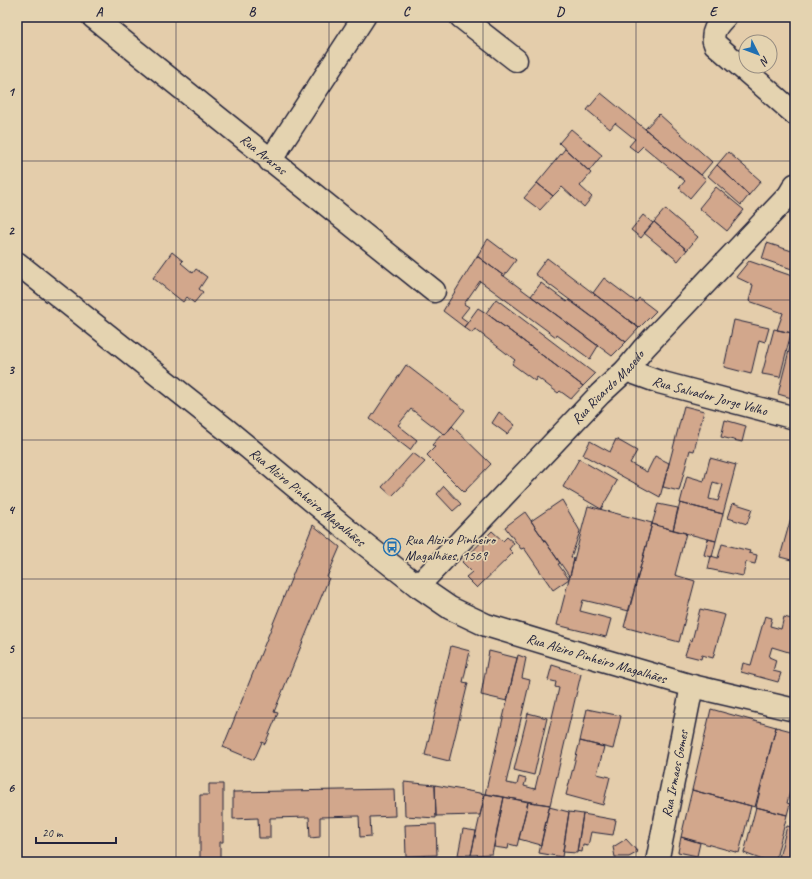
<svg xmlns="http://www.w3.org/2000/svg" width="812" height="879" viewBox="0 0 812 879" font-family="Caveat,sans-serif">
  <rect width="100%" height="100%" fill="#e4cdab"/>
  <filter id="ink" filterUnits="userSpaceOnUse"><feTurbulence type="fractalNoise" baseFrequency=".025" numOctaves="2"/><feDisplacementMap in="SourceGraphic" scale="8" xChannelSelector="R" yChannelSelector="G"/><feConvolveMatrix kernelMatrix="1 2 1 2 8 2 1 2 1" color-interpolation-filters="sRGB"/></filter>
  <g filter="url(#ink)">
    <path fill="#d2a78c" stroke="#22223b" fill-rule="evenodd" d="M 601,93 L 706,179 L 690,198 L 679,188 L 685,181 L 643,146 L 637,152 L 629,146 L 635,139 L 615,123 L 610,129 L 587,110 Z
      M 659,114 L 712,162 L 701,175 L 645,129 Z
      M 571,129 L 602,155 L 589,171 L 559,143 Z
      M 565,149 L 591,173 L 580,186 L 592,197 L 584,207 L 562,187 L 553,196 L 537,183 Z
      M 728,152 L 761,181 L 749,195 L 717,165 Z
      M 717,165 L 749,195 L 741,205 L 708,176 Z
      M 537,183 L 553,196 L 540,210 L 524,198 Z
      M 716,187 L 744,210 L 727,231 L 699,208 Z
      M 665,209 L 698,237 L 687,250 L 654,222 Z
      M 643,215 L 653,223 L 641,238 L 631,230 Z
      M 654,222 L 687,250 L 678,261 L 644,233 Z
      M 488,239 L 516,260 L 504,276 L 477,256 Z
      M 767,243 L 795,252 L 795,270 L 762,259 Z
      M 172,252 L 183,261 L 181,263 L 193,273 L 196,269 L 207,277 L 199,289 L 203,292 L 194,303 L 187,297 L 183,302 L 153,278 Z
      M 477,256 L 598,346 L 590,359 L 557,335 L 556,337 L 480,281 L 464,304 L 469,307 L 461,317 L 468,322 L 464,327 L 443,311 Z
      M 547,258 L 639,328 L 626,342 L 535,274 Z
      M 749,261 L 795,277 L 793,333 L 777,330 L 783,313 L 749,301 L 753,285 L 736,277 Z
      M 604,278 L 636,302 L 639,298 L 656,311 L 639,328 L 593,293 Z
      M 541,283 L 567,302 L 569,300 L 626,342 L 612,356 L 531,296 Z
      M 496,299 L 595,374 L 583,386 L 486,313 Z
      M 478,308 L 486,313 L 583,386 L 571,399 L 560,391 L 558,393 L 537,377 L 535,381 L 512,364 L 515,360 L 475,329 L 472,333 L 464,327 Z
      M 734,320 L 769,328 L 765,342 L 759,340 L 751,374 L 724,367 Z
      M 795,327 L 795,399 L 778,394 Z
      M 774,329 L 791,333 L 780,377 L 762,374 Z
      M 406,365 L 465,410 L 445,435 L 411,409 L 398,425 L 417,440 L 410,450 L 370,419 Z
      M 684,406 L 704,411 L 694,451 L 690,450 L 679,491 L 663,487 Z
      M 499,412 L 515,425 L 507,434 L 492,423 Z
      M 725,420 L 746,426 L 742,442 L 721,437 Z
      M 452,426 L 491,464 L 464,492 L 427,455 L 435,447 L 432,445 L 443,433 L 445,435 Z
      M 616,439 L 637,451 L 630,463 L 647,472 L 655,456 L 669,463 L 660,497 L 583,455 L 590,441 L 610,452 Z
      M 413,453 L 425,462 L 392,496 L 382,487 Z
      M 710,458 L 736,465 L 723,514 L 680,503 L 687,476 L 704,481 ZM 713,482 L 723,485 L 718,501 L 709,499 Z
      M 579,459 L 617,481 L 601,509 L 563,487 Z
      M 444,486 L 461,504 L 453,511 L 437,494 Z
      M 562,500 L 580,531 L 571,558 L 574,559 L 570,577 L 531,521 Z
      M 680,503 L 723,514 L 716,541 L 673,530 Z
      M 733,503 L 752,509 L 747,524 L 728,518 Z
      M 658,504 L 678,508 L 673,530 L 652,524 Z
      M 588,506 L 652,523 L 629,611 L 583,600 L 580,611 L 611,619 L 606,637 L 557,625 Z
      M 525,512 L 560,563 L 558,564 L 569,579 L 553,590 L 524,548 L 521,549 L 505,527 Z
      M 792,514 L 795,515 L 795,561 L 780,557 Z
      M 652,524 L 686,533 L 675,575 L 695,581 L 679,642 L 624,627 Z
      M 313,525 L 340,547 L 327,577 L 329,578 L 274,712 L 278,713 L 265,744 L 262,742 L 254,760 L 223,747 Z
      M 492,531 L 503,541 L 507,537 L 514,543 L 509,549 L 513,553 L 477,588 L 466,577 L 472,572 L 462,562 Z
      M 708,539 L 716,541 L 712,557 L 704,555 Z
      M 722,544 L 750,551 L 749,553 L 757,555 L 755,564 L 746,562 L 743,576 L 708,569 L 711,556 L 718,558 Z
      M 700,609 L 725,615 L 713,658 L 702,655 L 701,659 L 685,655 L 690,640 L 692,641 Z
      M 765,616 L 772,618 L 770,626 L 781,629 L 784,617 L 795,620 L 795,654 L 772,647 L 769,657 L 776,660 L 773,671 L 781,673 L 778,682 L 741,672 L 743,663 L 751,665 Z
      M 451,646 L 470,651 L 463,682 L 468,683 L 449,761 L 425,755 Z
      M 489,651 L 517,658 L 507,701 L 481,695 Z
      M 518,655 L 526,658 L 522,678 L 530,680 L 506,783 L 517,785 L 519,777 L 526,779 L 524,786 L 535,789 L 559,688 L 555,687 L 556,682 L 548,680 L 552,665 L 581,674 L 550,805 L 485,794 Z
      M 587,709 L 621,716 L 613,749 L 580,741 Z
      M 711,709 L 776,727 L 755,807 L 692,790 Z
      M 528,713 L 547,718 L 534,775 L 514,770 Z
      M 776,727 L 795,732 L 795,774 L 787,803 L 790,804 L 787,815 L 756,807 Z
      M 580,741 L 604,747 L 597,774 L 610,777 L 603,805 L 566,795 Z
      M 404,782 L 435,785 L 436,818 L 405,816 Z
      M 209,784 L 223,784 L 223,842 L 220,842 L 220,861 L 200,862 L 200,795 L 209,795 Z
      M 435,785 L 485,794 L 480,815 L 436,816 Z
      M 394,789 L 395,816 L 370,817 L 371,836 L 360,837 L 359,816 L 320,817 L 320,837 L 310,838 L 309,817 L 270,818 L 270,838 L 259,838 L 258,818 L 233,819 L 233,792 Z
      M 692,790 L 751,806 L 739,853 L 681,837 Z
      M 485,794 L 504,797 L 492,854 L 471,855 Z
      M 504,797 L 528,802 L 517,846 L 509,844 L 508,849 L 494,847 Z
      M 528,802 L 550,805 L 541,845 L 519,839 Z
      M 549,807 L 569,812 L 562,857 L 539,853 Z
      M 756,807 L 787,815 L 775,862 L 768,862 L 744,853 Z
      M 569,812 L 583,814 L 577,853 L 563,852 Z
      M 583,814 L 616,820 L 613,835 L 591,832 L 588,846 L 583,845 L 582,852 L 577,851 Z
      M 436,824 L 437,855 L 406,856 L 405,825 Z
      M 787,826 L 795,828 L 795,862 L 778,862 Z
      M 463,829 L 476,831 L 471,855 L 458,855 Z
      M 681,837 L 700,843 L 697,856 L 678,852 Z
      M 626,839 L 638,852 L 629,857 L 615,857 L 613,847 Z"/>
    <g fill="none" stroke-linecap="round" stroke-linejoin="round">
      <g stroke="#22223b" stroke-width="25">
        <g id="minor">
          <path id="s1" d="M 93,17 L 434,291"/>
          <path d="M 461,17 L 516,60"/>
          <path d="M 725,17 C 717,25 710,33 715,44 L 795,114"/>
          <path d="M 270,161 L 364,17"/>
          <path id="s2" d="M 626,370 L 659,382 L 795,418"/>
          <path id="s3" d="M 418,586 L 600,394 L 626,370 L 644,348 L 789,195 L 795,185"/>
          <path id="s4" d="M 657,862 L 692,686"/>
        </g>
      </g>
      <g stroke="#22223b" stroke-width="25">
        <g id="tertiary">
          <path id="s5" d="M 17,263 L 227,430 L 357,538 L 418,586 L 450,608 L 486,625 L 575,652 L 692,686 L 795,710"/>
        </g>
      </g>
      <use href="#minor" stroke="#e4d3b0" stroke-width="22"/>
      <use href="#tertiary" stroke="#e4d3b0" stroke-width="22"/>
    </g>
  </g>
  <path fill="none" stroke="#22223b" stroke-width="1" stroke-opacity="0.55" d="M 176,17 L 176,862M 329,17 L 329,862M 483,17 L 483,862M 636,17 L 636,862M 17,161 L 795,161M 17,300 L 795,300M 17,440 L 795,440M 17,579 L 795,579M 17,718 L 795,718"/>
  <defs>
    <g id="bus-ring" transform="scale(0.9)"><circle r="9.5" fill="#e4d3b0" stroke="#1f6fb2" stroke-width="1.5"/><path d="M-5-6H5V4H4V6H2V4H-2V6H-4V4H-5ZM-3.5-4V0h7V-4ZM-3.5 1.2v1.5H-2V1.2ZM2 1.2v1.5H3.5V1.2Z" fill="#1f6fb2"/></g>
  </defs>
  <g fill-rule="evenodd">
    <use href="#bus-ring" x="392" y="547"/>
  </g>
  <g text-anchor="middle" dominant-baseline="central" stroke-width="3.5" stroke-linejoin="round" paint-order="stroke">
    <g font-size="14" fill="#22223b" stroke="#e4d3b0">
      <text stroke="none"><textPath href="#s1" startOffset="219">Rua Araras</textPath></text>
      <text stroke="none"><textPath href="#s3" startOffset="275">Rua Ricardo Macedo</textPath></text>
      <text stroke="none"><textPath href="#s2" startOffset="88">Rua Salvador Jorge Velho</textPath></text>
      <text stroke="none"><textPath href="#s5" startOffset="373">Rua Alziro Pinheiro Magalhães</textPath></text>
      <text stroke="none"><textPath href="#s5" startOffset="709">Rua Alziro Pinheiro Magalhães</textPath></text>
      <text stroke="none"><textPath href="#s4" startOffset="90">Rua Irmaos Gomes</textPath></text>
    </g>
    <g font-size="14" fill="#22223b" stroke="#e4d3b0" text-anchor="start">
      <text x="405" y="539">Rua Alziro Pinheiro<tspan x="405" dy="16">Magalhães, 1569</tspan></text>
    </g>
  </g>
  <rect width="812" height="879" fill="none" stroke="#e4d3b0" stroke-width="44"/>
  <g transform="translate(758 54) rotate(132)"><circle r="19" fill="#e4d3b0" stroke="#968c81"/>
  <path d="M0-3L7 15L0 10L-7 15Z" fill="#1f6fb2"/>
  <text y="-6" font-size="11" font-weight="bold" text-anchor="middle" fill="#22223b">N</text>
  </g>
  <path d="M36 837v6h80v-6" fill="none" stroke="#22223b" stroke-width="2"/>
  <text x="42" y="837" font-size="12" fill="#22223b" stroke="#e4d3b0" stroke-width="3" paint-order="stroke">20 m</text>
  <rect x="22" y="22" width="768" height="835" fill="none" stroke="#22223b" stroke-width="1.5"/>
  <g font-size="13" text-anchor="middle" font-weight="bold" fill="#22223b">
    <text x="99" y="16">A</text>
    <text x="252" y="16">B</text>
    <text x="406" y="16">C</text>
    <text x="560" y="16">D</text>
    <text x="713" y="16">E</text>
    <text x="11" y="96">1</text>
    <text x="11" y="235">2</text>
    <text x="11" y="374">3</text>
    <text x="11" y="514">4</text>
    <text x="11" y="653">5</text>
    <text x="11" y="792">6</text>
  </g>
</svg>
